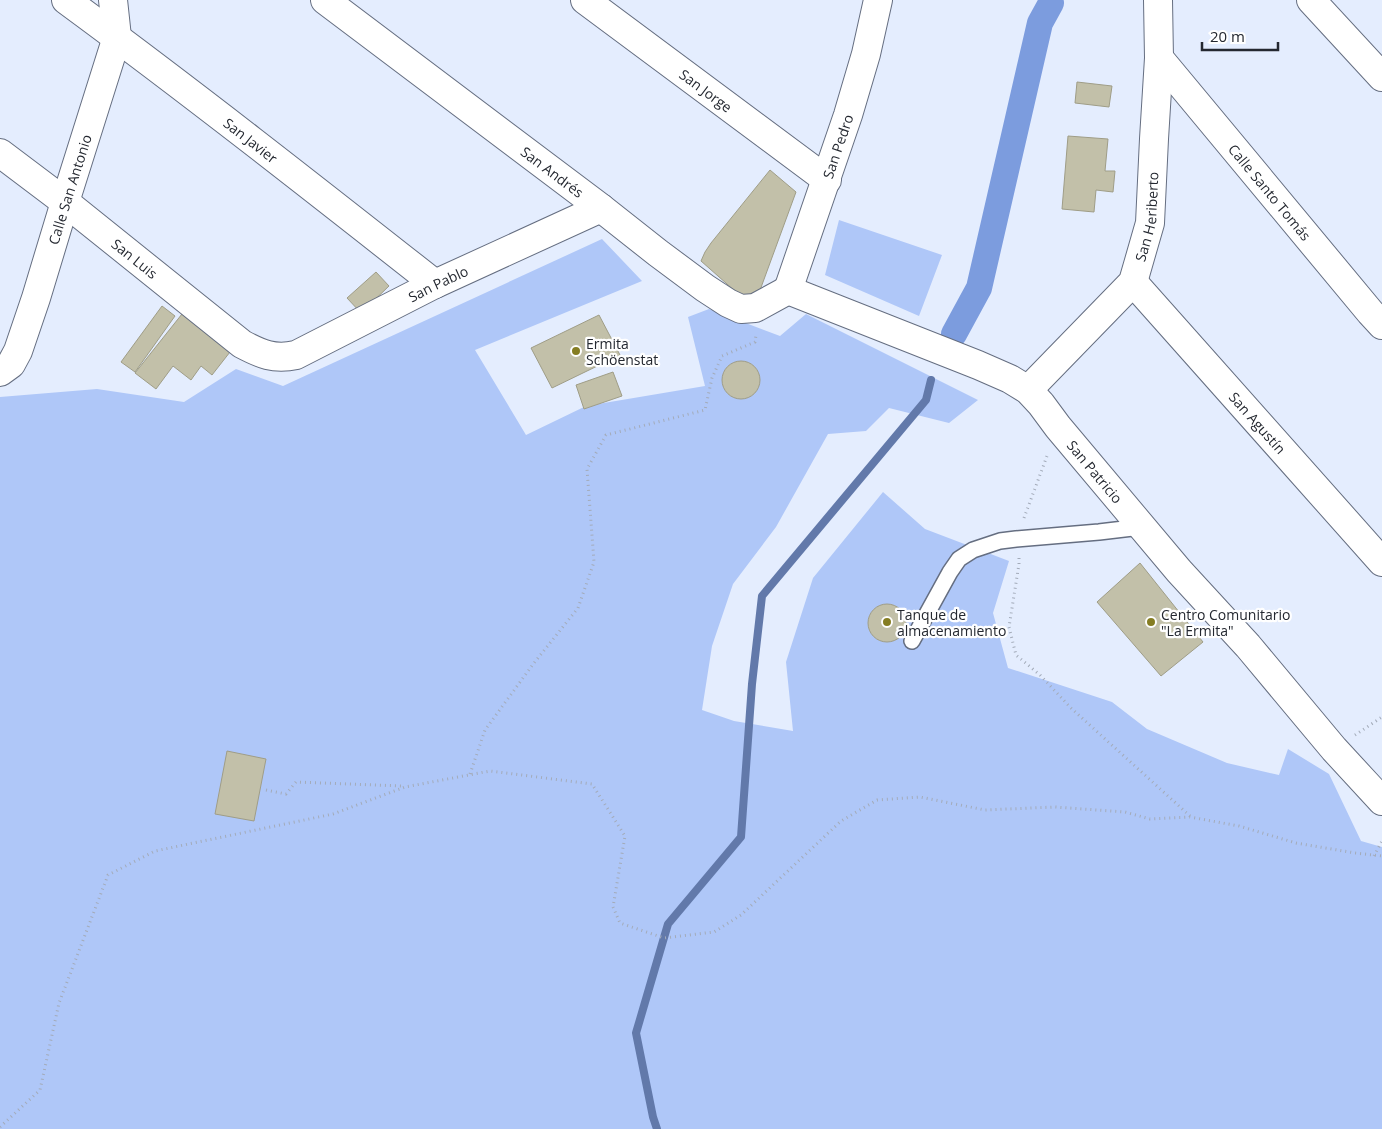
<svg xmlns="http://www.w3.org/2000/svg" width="1382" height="1129" viewBox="0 0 1382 1129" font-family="'Open Sans',sans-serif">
  <rect width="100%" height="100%" fill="#e4edfe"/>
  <path fill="#afc7f8" d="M 839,220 L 942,255 L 919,316 L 825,275 Z
    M 602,239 L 642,281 L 475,350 L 526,435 L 586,406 L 705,386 L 688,317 L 709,309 L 780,336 L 806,314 L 978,400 L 949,423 L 889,408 L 866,431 L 828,434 L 776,527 L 733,584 L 712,646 L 702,710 L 734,721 L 793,731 L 786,662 L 813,578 L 883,492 L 925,529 L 1009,561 L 993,613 L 1008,668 L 1112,702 L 1147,729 L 1227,763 L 1279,775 L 1288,749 L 1329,774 L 1361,841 L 1382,847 L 1382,1129 L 0,1129 L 0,397 L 97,389 L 184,402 L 236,369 L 283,386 Z"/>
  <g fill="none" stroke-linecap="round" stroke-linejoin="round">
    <path stroke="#6279aa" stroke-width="8" d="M 657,1129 L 653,1117 L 636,1033 L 668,924 L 741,837 L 752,684 L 762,596 L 926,400 L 931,380"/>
    <path stroke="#7c9cde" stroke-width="26" d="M 954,334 L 979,288 L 1040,23 L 1051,3"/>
  </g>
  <path fill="#c2c0a9" stroke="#9f9d87" d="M 1077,82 L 1112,86 L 1109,107 L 1075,103 Z
    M 1068,136 L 1108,139 L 1105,171 L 1115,171 L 1113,192 L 1096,190 L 1094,212 L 1062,209 Z
    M 770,170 L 796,192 L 759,293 L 744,299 L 701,261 L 705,252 L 711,243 Z
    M 376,272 L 389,286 L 361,313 L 347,298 Z
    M 162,306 L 175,316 L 135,372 L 121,362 Z
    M 182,314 L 230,352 L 212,375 L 201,366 L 191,380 L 173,366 L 156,389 L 135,373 Z
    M 599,315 L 620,355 L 552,388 L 531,348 Z
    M722 380a19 19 0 1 1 38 0a19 19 0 1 1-38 0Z
    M 613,372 L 622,396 L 584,409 L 576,385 Z
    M 1140,563 L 1203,642 L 1161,676 L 1097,602 Z
    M868 623a19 19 0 1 1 38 0a19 19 0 1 1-38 0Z
    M 227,751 L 266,759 L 254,821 L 215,814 Z"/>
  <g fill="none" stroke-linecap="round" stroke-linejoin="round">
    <g stroke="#656e81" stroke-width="18">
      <path id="service" d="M 912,641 L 950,572 L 959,559 L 973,550 L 1000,541 L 1016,539 L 1099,532 L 1141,527"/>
    </g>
    <g stroke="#656e81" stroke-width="30">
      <g id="minor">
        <path id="s1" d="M 66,0 C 191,92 313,188 435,284"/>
        <path id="s2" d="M 325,0 L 601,208 L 658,253 L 705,288 L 728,303 L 741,309 L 755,308 L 788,290"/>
        <path id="s3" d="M 585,0 L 827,180"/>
        <path d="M 1311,0 L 1382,77"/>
        <path id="s4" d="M 1159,58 L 1370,312 L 1382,325"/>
        <path id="s5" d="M 0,153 L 65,202 L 242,344 C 261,354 274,360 296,355 L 435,284 L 601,208"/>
        <path id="s6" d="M 1133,282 L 1382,562"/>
        <path id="s7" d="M 788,290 L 978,365 L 1010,379 L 1028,390 L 1041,404 L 1058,427 L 1179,571 L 1248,646 L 1334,749 L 1382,801"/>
        <path id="s8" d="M 788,290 L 848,115 L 866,54 L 878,0"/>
        <path id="s9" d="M 0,372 L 11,364 L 18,351 L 36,298 L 65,202 L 117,37 L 113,0"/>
        <path id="s10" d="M 1028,390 L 1133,282 L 1150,223 L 1154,139 L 1159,58 L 1158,0"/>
      </g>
    </g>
    <path stroke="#a3abb9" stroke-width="3" stroke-dasharray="1 4" stroke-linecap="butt" d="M 1024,518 L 1047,456
      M 1019,558 L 1019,564 L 1009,627 L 1016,655 L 1040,675 L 1071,708 L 1190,816
      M 1355,735 L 1382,717
      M 470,774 L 485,730 L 534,663 L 578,608 L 594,562 L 587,469 L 606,435 L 705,410 L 712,378 L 722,356 L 755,342 L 756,335
      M 266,790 L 286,794 L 296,782 L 402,786
      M 1374,856 L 1382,841
      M 0,1127 L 40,1090 L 59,1003 L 108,875 L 155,851 L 333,814 L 405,787 L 490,771 L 592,784 L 625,836 L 613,907 L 620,923 L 664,938 L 714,932 L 741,915 L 841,821 L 877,800 L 920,797 L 985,810 L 1055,807 L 1125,812 L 1150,819 L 1190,817 L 1239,826 L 1296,843 L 1355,853 L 1382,856"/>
    <use href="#service" stroke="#fff" stroke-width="15"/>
    <use href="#minor" stroke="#fff" stroke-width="28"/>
  </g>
  <g fill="#857d23" stroke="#fff" stroke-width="2">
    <circle cx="576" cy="351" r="5"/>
    <circle cx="887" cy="622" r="5"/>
    <circle cx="1151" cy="622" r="5"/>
  </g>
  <g text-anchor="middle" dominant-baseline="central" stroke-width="4.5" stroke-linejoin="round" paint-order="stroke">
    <g font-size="14" fill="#242830" stroke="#fff">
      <text stroke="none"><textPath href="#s3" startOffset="151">San Jorge</textPath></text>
      <text stroke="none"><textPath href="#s1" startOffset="232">San Javier</textPath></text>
      <text stroke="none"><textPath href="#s8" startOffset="152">San Pedro</textPath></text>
      <text stroke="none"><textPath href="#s2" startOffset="285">San Andrés</textPath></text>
      <text stroke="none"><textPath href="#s9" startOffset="198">Calle San Antonio</textPath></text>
      <text stroke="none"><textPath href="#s4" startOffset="174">Calle Santo Tomás</textPath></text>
      <text stroke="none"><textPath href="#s10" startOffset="218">San Heriberto</textPath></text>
      <text stroke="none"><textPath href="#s5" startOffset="171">San Luis</textPath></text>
      <text stroke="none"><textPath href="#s5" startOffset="524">San Pablo</textPath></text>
      <text stroke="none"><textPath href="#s6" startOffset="188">San Agustín</textPath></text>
      <text stroke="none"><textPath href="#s7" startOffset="366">San Patricio</textPath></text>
    </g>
    <g font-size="14" fill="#242830" stroke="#fff" text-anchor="start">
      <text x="586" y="343">Ermita<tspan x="586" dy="16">Schöenstat</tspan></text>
      <text x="897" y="614">Tanque de<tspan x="897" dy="16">almacenamiento</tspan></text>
      <text x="1161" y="614">Centro Comunitario<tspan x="1161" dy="16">"La Ermita"</tspan></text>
    </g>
  </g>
  <path d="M1202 42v8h76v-8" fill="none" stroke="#242830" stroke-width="2.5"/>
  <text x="1210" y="42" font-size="15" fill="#242830" stroke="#ffffff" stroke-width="4" paint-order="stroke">20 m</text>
</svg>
